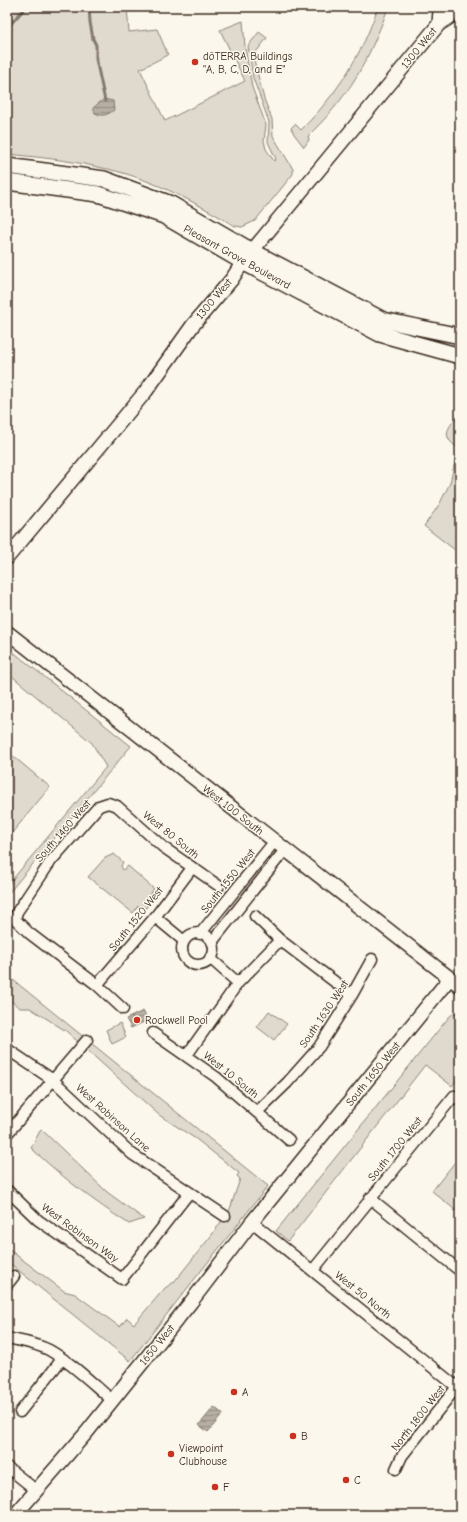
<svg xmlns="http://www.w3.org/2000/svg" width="467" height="1522" viewBox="0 0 467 1522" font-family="'Comic Neue',sans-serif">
  <defs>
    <pattern id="water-rules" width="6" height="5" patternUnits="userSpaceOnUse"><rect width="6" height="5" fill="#b6aea2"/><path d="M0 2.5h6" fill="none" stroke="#958e83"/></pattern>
  </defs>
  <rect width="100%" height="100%" fill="#fbf7ec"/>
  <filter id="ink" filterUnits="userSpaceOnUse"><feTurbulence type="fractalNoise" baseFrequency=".025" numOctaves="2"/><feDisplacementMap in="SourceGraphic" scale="8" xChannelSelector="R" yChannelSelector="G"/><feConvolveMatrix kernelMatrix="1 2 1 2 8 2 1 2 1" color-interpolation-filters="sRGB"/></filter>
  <g filter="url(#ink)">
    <path fill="#dfd9ce" stroke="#8d8276" d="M 7,7 L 127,7 L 129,32 L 157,29 L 168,55 L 140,69 L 165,121 L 245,81 L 220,30 L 243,21 L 245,47 L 252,87 L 266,125 L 264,141 L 266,149 L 274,161 L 276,159 L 268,142 L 269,122 L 253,78 L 248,46 L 259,32 L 267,38 L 253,56 L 264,99 L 272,119 L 273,136 L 293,169 L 293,174 L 255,221 L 242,227 L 235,226 C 193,201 147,176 98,167 C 68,160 37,157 7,154 Z
      M 378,7 L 388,7 C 385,18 380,28 376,38 C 359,78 339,106 308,136 L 309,140 L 304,147 L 294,134 L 291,128 L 295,124 L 301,130 C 337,94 362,55 378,7 Z
      M 460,413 L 460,554 L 424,526 L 439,505 L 450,483 L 458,448 C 439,435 449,427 460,413 Z
      M 7,647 L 131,746 L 7,895 L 7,886 L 106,767 L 92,743 L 7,672 Z
      M 7,751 L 50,787 L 7,839 Z
      M 114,854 L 123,862 L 121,866 L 123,870 L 128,866 L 154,889 L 147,898 L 149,903 L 146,908 L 143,908 L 138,906 L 133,913 L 88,877 L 105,858 Z
      M 7,975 L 268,1186 L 130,1361 L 7,1261 L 7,1248 L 64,1291 L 75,1294 L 120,1327 L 127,1318 L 134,1324 L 165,1288 L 174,1282 L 211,1236 L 230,1209 L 240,1179 L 237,1176 L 239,1173 L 196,1139 L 159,1115 L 66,1031 L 30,1008 L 20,1008 L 7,998 Z
      M 269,1011 L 287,1024 L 274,1040 L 257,1027 Z
      M 454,1013 L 460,1014 L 460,1076 L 452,1086 L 425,1065 L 288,1241 L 276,1231 L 449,1017 Z
      M 120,1023 L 126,1037 L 112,1044 L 106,1030 Z
      M 41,1129 L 107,1192 L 144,1219 L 129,1224 C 93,1201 62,1177 31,1148 Z
      M 455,1162 L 460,1167 L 460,1214 L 432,1191 Z"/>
    <path fill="url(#water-rules)" stroke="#85796d" d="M 104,99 L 113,101 L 114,110 C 107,115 103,117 95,113 L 93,108 Z
      M 143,1011 L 148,1020 L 131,1028 L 126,1019 Z
      M 214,1407 L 223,1414 L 208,1432 L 199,1425 Z"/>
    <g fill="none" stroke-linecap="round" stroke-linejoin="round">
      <path stroke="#85796d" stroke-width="3" d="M 89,7 L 90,22 L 93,39 L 96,45 L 96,59 L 105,101
        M 7,28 L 26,7"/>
      <g stroke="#3b2a1e" stroke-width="13">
        <path id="street" d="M 255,916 L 280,940 L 352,995
          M 155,917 L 184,941
          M182 949a16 16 0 1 1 32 0a16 16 0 1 1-32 0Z
          M 200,934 L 274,842
          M 212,942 L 284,851
          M 210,958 L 238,983
          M 97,985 L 155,917 L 192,868
          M 123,1009 L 97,985 L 29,933 L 15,919 L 17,912 L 51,861 L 99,806 L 108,803 L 117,806 L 163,847 L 219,886
          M 153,1033 L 216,1077 L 289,1140
          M 7,1049 L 53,1080 L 132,1154 L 225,1216
          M 187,1055 L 238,983 L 280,940
          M 257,1112 L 287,1083 L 319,1047 L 352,995 L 372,959
          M 7,1134 L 87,1040
          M 7,1190 L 38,1220 L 122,1279 L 189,1193
          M 370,1198 L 460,1271
          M 252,1222 L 457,1387
          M 313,1270 L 454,1096 L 460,1100
          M 7,1285 L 14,1276
          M 7,1338 C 21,1341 36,1343 49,1350 C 72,1363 92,1383 112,1400
          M 20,1412 L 62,1359
          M 7,1467 L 37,1491
          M 396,1469 L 402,1456 L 460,1383"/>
      </g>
      <g stroke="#3b2a1e" stroke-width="16">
        <path id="secondary" d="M 439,24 L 440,10 L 443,7
          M 7,558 L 146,391 L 193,325 L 232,279 L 243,262 L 439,24 L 450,17 L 460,7
          M 7,632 L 460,986
          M 15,1515 L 87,1432 L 191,1302 L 252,1222 L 450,978"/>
      </g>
      <g stroke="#3b2a1e" stroke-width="18">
        <path id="primary" d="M 7,166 L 104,179 L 171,204 L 252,251 L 383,320 L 460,336
          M 7,182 L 98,194 L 164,216 L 243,262 L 380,334 L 460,356"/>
      </g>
      <use href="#street" stroke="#fbf7ec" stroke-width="10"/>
      <use href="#secondary" stroke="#fbf7ec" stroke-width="13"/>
      <use href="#primary" stroke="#fbf7ec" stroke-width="15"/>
    </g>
  </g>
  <g fill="#c8321e" stroke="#fbf7ec" stroke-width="1.5">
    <circle cx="195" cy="62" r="4"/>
    <circle cx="137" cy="1020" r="4"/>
    <circle cx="234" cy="1392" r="4"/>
    <circle cx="293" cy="1436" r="4"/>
    <circle cx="171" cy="1454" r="4"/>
    <circle cx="346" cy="1480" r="4"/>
    <circle cx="215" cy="1487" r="4"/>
  </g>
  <g text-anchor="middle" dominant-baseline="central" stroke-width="3" stroke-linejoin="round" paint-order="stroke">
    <g font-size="11" fill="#3b2a1e" stroke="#fbf7ec">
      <text transform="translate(419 48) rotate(-51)">1300 West</text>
      <text transform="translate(237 257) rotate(29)">Pleasant Grove Boulevard</text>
      <text transform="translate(214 299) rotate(-50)">1300 West</text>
      <text transform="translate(233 810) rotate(38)">West 100 South</text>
      <text transform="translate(63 831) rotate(-49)">South 1460 West</text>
      <text transform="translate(171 835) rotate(39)">West 80 South</text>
      <text transform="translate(228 881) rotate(-51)">South 1550 West</text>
      <text transform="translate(136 919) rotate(-51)">South 1520 West</text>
      <text transform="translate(324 1014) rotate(-56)">South 1630 West</text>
      <text transform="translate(373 1074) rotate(-51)">South 1650 West</text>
      <text transform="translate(231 1075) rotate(39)">West 10 South</text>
      <text transform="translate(113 1118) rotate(42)">West Robinson Lane</text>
      <text transform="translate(395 1149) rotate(-51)">South 1700 West</text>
      <text transform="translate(80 1233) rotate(36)">West Robinson Way</text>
      <text transform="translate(363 1295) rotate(39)">West 50 North</text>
      <text transform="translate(157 1345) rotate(-51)">1650 West</text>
      <text transform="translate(418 1418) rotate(-52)">North 1800 West</text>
    </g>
    <g font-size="11" fill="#3b2a1e" stroke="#fbf7ec" text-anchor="start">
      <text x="203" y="56">dōTERRA Buildings<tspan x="203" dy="13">"A, B, C, D, and E"</tspan></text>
      <text x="145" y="1020">Rockwell Pool</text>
      <text x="242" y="1392">A</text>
      <text x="301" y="1436">B</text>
      <text x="179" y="1448">Viewpoint<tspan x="179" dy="13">Clubhouse</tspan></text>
      <text x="354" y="1480">C</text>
      <text x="223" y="1487">F</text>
    </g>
  </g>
  <rect width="467" height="1522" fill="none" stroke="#fbf7ec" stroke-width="24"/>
  <rect x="12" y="12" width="443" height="1498" fill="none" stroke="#3b2a1e" stroke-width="1.5" filter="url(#ink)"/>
</svg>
